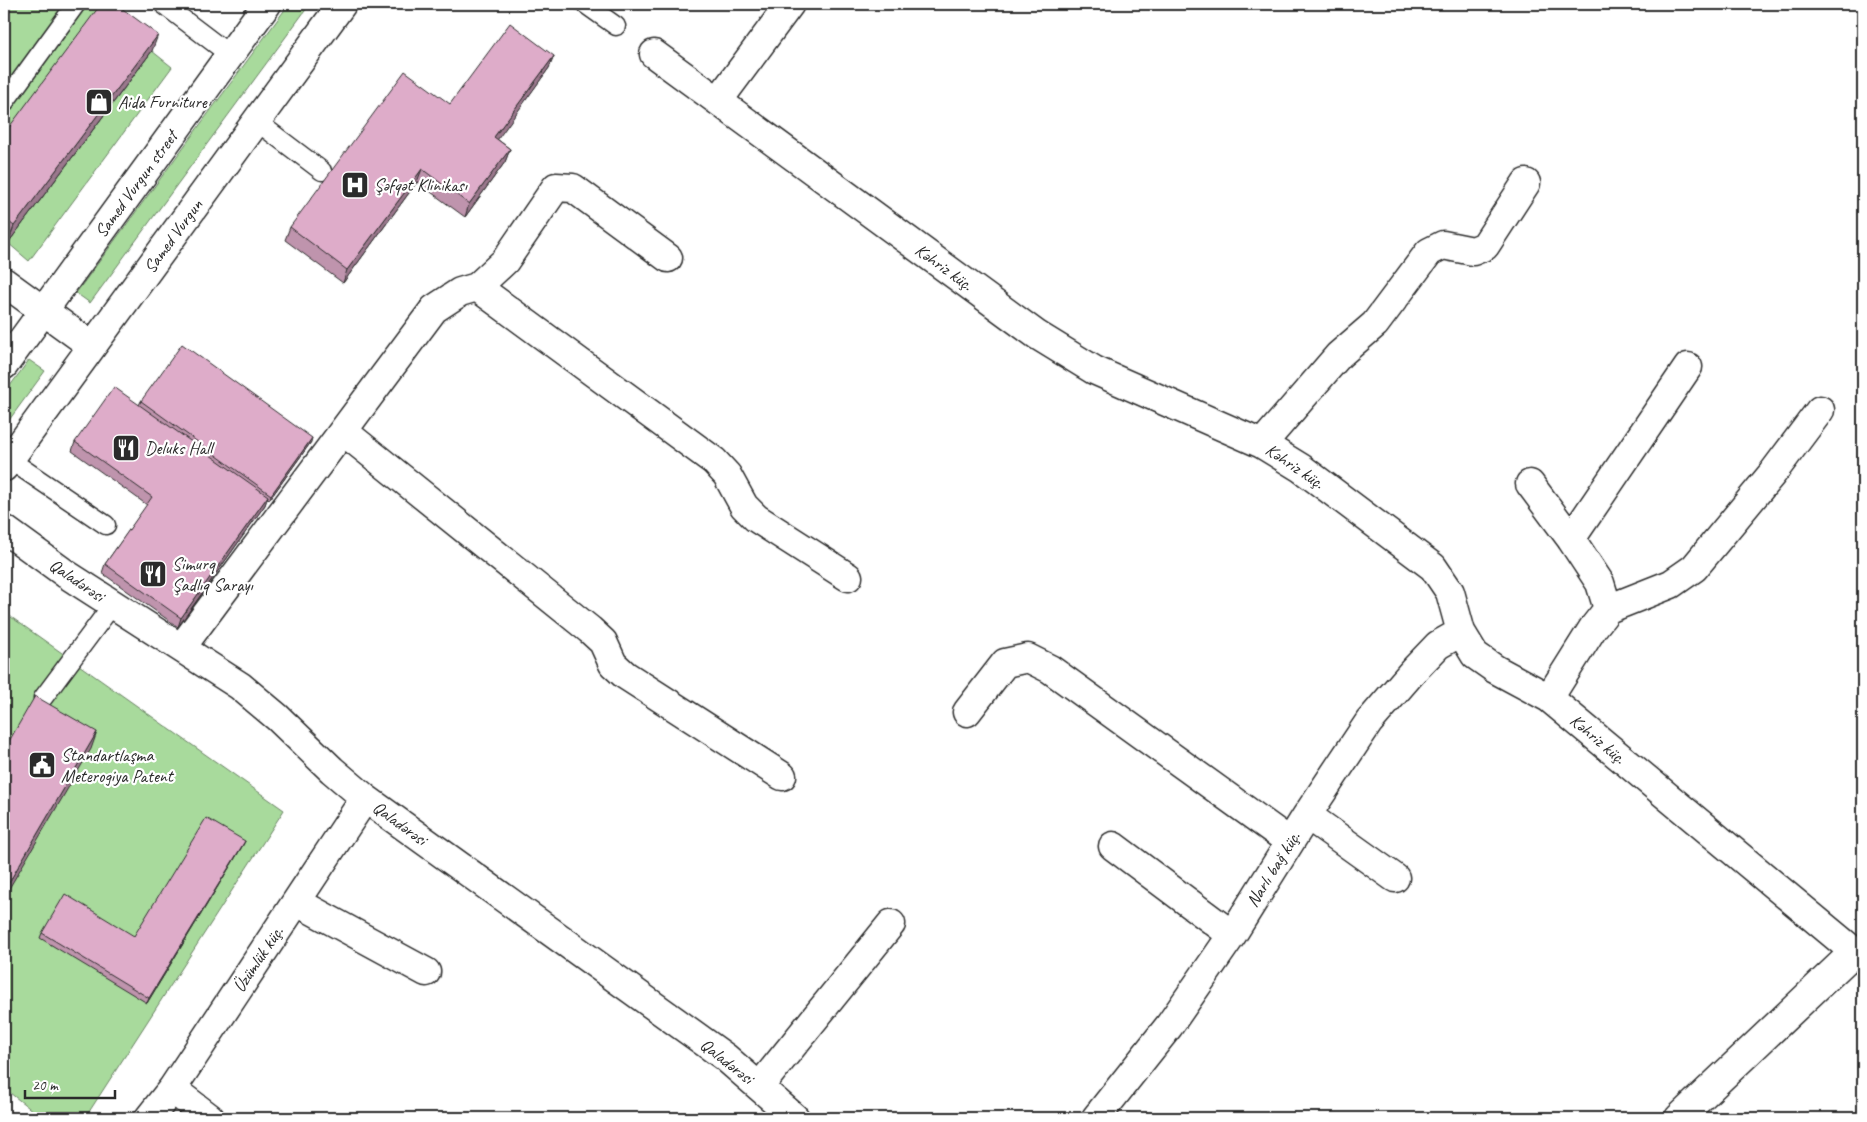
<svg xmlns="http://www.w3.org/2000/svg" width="1867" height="1122" viewBox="0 0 1867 1122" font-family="Caveat,sans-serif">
  <rect width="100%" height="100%" fill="#fff"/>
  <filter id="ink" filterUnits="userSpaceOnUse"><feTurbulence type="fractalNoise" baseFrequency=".02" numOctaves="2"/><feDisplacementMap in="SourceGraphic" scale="10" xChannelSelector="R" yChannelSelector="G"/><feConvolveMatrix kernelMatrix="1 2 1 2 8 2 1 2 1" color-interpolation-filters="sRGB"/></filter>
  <g filter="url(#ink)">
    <path fill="#a8da9c" stroke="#6a8264" d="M 4,4 L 92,4 L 100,13 L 4,142 Z
      M 289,4 L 310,4 L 90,303 L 76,293 Z
      M 152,51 L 172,67 L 29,261 L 8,243 Z
      M 29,360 L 45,371 L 4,427 L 4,394 Z
      M 4,612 L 284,810 L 85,1118 L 42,1118 L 10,1093 L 4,1102 Z"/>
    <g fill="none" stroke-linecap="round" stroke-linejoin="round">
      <g stroke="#2b2b2b" stroke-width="21">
        <path id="lane" d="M 163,4 L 230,55
          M 585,4 L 616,26
          M 4,103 L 76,4
          M 256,121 L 322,171
          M 10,460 L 106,525
          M 43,698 L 113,604"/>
      </g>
      <g stroke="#2b2b2b" stroke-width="31">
        <path id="street" d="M 654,54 L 1037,335 L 1094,370 L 1262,444 L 1301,468 L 1433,567 L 1450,592 L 1461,632 L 1475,655 L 1495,669 L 1549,698 L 1863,959
          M 718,101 L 790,4
          M 477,287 L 714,461 L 727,475 L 744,506 L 756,518 L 848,577
          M 343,431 L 590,630 L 603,642 L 613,664 L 625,675 L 782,776
          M 1262,444 L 1339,355 L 1375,324 L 1429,252 L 1443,245 L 1473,251 L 1485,246 L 1526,183
          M 1530,484 L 1571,539 L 1600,583 L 1608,609
          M 4,529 L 66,574 L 240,686 L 277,717 L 332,770 L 365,798 L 725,1057 L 795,1118
          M 1571,539 L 1688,367
          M 181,648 L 434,309 L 460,292 L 477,287 L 505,261 L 556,187 L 573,188 L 668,258
          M 1549,698 L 1593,628 L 1608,609 L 1671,584 L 1694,568 L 1772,474 L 1820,410
          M 967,712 L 1005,663 L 1028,658 L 1050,669 L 1290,842
          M 1307,815 L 1395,878
          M 1113,846 L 1232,935
          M 297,902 L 426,972
          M 760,1086 L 891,924
          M 172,1089 L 210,1118
          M 149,1118 L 172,1089 L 365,798
          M 1096,1118 L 1169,1026 L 1232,935 L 1307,815 L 1369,722 L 1414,670 L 1438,645 L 1461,632
          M 1679,1118 L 1854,952"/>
      </g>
      <g stroke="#2b2b2b" stroke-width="31">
        <path id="secondary" d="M 4,282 L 92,346
          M 4,365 L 267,4
          M 4,467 L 342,4"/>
      </g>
      <use href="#lane" stroke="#fff" stroke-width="18"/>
      <use href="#street" stroke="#fff" stroke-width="28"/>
      <use href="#secondary" stroke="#fff" stroke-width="28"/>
    </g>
    <path fill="#bf94ad" stroke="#2b2b2b" d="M 152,51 L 8,243 L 4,240 L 4,134 Z
      M 554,56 L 549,68 L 497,139 L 510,149 L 505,162 L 465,217 L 417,182 L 343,283 L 285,240 L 290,227 L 450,104 Z
      M 141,401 L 311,442 L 270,499 L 267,498 L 265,505 L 178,627 L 102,573 L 105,564 L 147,505 L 72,451 L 75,442 L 139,405 Z
      M 245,841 L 243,845 L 147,1003 L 40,938 L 42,933 L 134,936 Z"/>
    <path fill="#9b788d" stroke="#2b2b2b" d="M 158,35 L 152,51 L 8,243 L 14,226 Z
      M 554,56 L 549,68 L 490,150 L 494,137 Z
      M 510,149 L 505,162 L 465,217 L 469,204 Z
      M 422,169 L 417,182 L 343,283 L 347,270 Z
      M 312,438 L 311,442 L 270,499 L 271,495 Z
      M 268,496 L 265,505 L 178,627 L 181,618 Z
      M 97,732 L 91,749 L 4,897 L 4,891 Z
      M 245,841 L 243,845 L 147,1003 L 149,998 Z"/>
    <path fill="#deacc9" stroke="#2b2b2b" d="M 101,4 L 116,4 L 158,35 L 14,226 L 4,218 L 4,134 Z
      M 510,23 L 554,56 L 494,137 L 510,149 L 469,204 L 422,169 L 347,270 L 290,227 L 405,71 L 450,104 Z
      M 182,344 L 312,438 L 271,495 L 141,401 Z
      M 114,387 L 268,496 L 181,618 L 105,564 L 152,497 L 75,442 Z
      M 35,696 L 97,732 L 4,891 L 4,750 Z
      M 206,818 L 245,841 L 149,998 L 42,933 L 65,894 L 134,936 Z"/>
  </g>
  <defs>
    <g id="shop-square" transform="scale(1.4375)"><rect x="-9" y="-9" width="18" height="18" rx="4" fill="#2b2b2b" stroke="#fff"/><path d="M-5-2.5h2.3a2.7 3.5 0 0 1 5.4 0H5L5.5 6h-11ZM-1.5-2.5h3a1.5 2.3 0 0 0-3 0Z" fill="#fff"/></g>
    <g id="hospital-square" transform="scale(1.4375)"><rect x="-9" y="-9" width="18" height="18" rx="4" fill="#2b2b2b" stroke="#fff"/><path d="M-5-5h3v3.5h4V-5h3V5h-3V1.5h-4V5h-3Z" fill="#fff"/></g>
    <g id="restaurant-square" transform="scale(1.4375)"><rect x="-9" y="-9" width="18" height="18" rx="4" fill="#2b2b2b" stroke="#fff"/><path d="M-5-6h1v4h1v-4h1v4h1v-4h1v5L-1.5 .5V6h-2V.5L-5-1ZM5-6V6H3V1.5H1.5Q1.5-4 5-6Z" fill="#fff"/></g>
    <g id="civic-square" transform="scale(1.4375)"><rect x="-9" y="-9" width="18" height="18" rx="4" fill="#2b2b2b" stroke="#fff"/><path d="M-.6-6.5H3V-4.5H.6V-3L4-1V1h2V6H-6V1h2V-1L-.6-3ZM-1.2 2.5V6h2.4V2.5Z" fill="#fff"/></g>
  </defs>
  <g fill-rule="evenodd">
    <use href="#shop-square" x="99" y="102"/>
    <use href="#hospital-square" x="355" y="185"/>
    <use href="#restaurant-square" x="126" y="448"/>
    <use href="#restaurant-square" x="153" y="574"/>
    <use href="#civic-square" x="42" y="765"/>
  </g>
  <g text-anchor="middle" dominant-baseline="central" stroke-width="4.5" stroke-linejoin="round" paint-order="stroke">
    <g font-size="18" fill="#2b2b2b" stroke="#fff" text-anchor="start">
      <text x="118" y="102">Aida Furniture</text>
      <text x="374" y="185">Şəfqət Klinikası</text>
      <text x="145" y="448">Deluks Hall</text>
      <text x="172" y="564">Simurq<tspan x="172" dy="21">Şadlıq Sarayı</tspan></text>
      <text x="61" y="755">Standartlaşma<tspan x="61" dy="21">Meterogiya Patent</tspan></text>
    </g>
    <g font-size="18" fill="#2b2b2b" stroke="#fff">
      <text transform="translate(136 184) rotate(-54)">Samed Vurgun street</text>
      <text transform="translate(173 236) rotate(-54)">Samed Vurgun</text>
      <text transform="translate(944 267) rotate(36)">Kəhriz küç.</text>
      <text transform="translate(1295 466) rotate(34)">Kəhriz küç.</text>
      <text transform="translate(77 580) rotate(34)">Qaladərəsi</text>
      <text transform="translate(1598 739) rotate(40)">Kəhriz küç.</text>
      <text transform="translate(400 823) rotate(36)">Qaladərəsi</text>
      <text transform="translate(1273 869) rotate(-58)">Narlı bağ küç.</text>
      <text transform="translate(258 959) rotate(-56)">Üzümlük küç.</text>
      <text transform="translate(727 1061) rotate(38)">Qaladərəsi</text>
    </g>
  </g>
  <rect width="1867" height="1122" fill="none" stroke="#fff" stroke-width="20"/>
  <rect x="10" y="10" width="1847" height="1102" fill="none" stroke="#2b2b2b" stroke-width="2" filter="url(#ink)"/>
  <path d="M25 1090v8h90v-8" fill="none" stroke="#2b2b2b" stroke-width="2.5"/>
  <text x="32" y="1090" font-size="15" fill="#2b2b2b" stroke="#ffffff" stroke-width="4" paint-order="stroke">20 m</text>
</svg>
